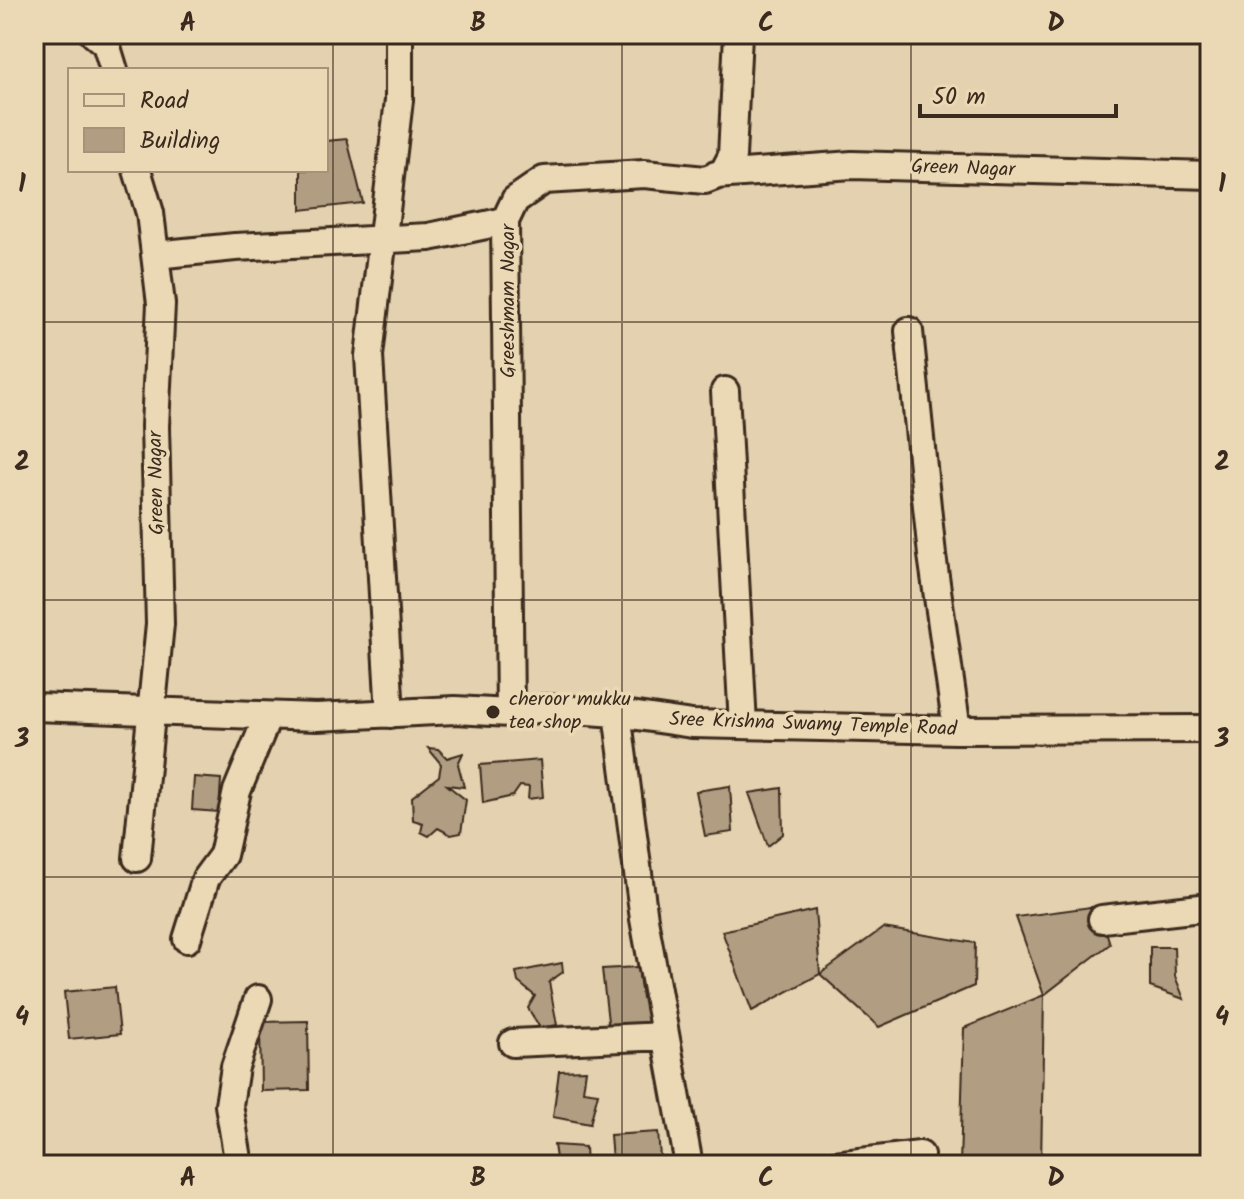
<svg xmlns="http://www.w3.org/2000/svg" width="1244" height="1199" viewBox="0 0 1244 1199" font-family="Kalam,sans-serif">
  <rect width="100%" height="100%" fill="#e4d1af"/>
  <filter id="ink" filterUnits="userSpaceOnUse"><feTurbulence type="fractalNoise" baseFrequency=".0125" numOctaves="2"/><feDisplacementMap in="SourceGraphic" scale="16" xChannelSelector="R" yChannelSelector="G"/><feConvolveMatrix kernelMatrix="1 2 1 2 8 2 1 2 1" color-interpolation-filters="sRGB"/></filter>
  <g filter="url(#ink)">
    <path fill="#b09d82" stroke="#3b2a1e" stroke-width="2" d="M 347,139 L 363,203 L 301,210 L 301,170 L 326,170 L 326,141 Z
      M 428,748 L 438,749 L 447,758 L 463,753 L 458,764 L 464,787 L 447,785 L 466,800 L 461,833 L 451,835 L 438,828 L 429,836 L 421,832 L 423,823 L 413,820 L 412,797 L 439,776 L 441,764 Z
      M 540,760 L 543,797 L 528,799 L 529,787 L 520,786 L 513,796 L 483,803 L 480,765 Z
      M 194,777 L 221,779 L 219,812 L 192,810 Z
      M 730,786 L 733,832 L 705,836 L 696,791 Z
      M 782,788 L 783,834 L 768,846 L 749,793 Z
      M 1098,906 L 1110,944 L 1044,995 L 1016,917 Z
      M 815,910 L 820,974 L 752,1011 L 722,931 Z
      M 883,928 L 975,943 L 974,986 L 879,1027 L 820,974 Z
      M 1150,947 L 1174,947 L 1175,976 L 1184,999 L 1150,987 Z
      M 562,963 L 563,972 L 549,982 L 557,1025 L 540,1028 L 528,1008 L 535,996 L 518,982 L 516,972 Z
      M 638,967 L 642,998 L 648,998 L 649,1026 L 609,1030 L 602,969 Z
      M 115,987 L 120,1034 L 69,1039 L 64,992 Z
      M 1044,995 L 1041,1165 L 960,1165 L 964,1028 Z
      M 308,1021 L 309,1090 L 261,1091 L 260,1022 Z
      M 586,1070 L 583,1091 L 598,1093 L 590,1124 L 553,1117 L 559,1071 Z
      M 658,1132 L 660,1157 L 612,1161 L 610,1135 Z
      M 554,1145 L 585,1147 L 586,1165 L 557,1165 Z"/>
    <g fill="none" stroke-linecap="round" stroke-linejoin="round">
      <g stroke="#3b2a1e" stroke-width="32">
        <path id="minor" d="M 94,34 L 106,44 L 114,70
          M 137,170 L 150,213 L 161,304 L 155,426 L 160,624 L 137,858
          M 716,175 L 852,165 L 1210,175
          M 155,255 L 235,247 L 429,237 L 505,221
          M 909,331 L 932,555 L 957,730
          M 725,391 L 743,725
          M 34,707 L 317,717 L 455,710 L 510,713 L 544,708 L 617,713 L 692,724 L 957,730 L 1210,729
          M 510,713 L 505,221 L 515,200 L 544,180 L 644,174 L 705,180 L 723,173 L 732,156 L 738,34
          M 617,713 L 644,919 L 689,1165
          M 390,714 L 369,356 L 399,100 L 399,34
          M 1102,919 L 1210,907
          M 187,939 L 206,878 L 223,855 L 237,791 L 268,716
          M 513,1043 L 665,1036
          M 239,1165 L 229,1105 L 235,1067 L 258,999
          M 835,1165 L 920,1155 L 919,1165"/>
      </g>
      <use href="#minor" stroke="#ebd8b5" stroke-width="26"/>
    </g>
  </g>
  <path fill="none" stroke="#3b2a1e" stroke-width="2" stroke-opacity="0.55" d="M 333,34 L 333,1165M 622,34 L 622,1165M 911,34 L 911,1165M 34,322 L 1210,322M 34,600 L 1210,600M 34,877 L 1210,877"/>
  <circle fill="#3b2a1e" stroke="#ebd8b5" stroke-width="3" cx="493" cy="712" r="8"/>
  <g text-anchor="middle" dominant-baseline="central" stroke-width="7" stroke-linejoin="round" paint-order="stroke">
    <g font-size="20" fill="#3b2a1e" stroke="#ebd8b5">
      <text transform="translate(963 169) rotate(2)">Green Nagar</text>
      <text transform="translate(509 301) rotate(-90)">Greeshmam Nagar</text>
      <text transform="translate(157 483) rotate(-91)">Green Nagar</text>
      <text transform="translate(813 725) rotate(2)">Sree Krishna Swamy Temple Road</text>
    </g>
    <g font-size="20" fill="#3b2a1e" stroke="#ebd8b5" text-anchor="start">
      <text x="509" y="700">cheroor mukku<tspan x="509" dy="23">tea shop</tspan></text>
    </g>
  </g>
  <rect width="1244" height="1199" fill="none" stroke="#ebd8b5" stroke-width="88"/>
  <rect x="68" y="68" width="260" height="104" fill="#ebd8b5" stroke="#a59279" stroke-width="2"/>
  <rect x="84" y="94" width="40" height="12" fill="#ebd8b5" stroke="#a59279" stroke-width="2"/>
  <text x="140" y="108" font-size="24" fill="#3b2a1e">Road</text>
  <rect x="84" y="128" width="40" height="24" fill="#b09d82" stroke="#a59279" stroke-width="2"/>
  <text x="140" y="148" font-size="24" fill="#3b2a1e">Building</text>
  <path d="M920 104v12h196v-12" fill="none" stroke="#3b2a1e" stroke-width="4"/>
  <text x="932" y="104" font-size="24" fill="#3b2a1e" stroke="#ebd8b5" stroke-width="6" paint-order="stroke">50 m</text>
  <rect x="44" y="44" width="1156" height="1111" fill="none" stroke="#3b2a1e" stroke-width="3"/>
  <g font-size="26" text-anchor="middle" font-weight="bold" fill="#3b2a1e">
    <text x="188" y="31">A</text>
    <text x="478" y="31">B</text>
    <text x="766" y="31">C</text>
    <text x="1056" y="31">D</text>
    <text x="22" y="192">1</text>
    <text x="1222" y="192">1</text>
    <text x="22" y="470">2</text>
    <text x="1222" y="470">2</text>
    <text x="22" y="747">3</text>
    <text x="1222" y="747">3</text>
    <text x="22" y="1025">4</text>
    <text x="1222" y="1025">4</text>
    <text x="188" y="1186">A</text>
    <text x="478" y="1186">B</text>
    <text x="766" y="1186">C</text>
    <text x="1056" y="1186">D</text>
  </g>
</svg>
